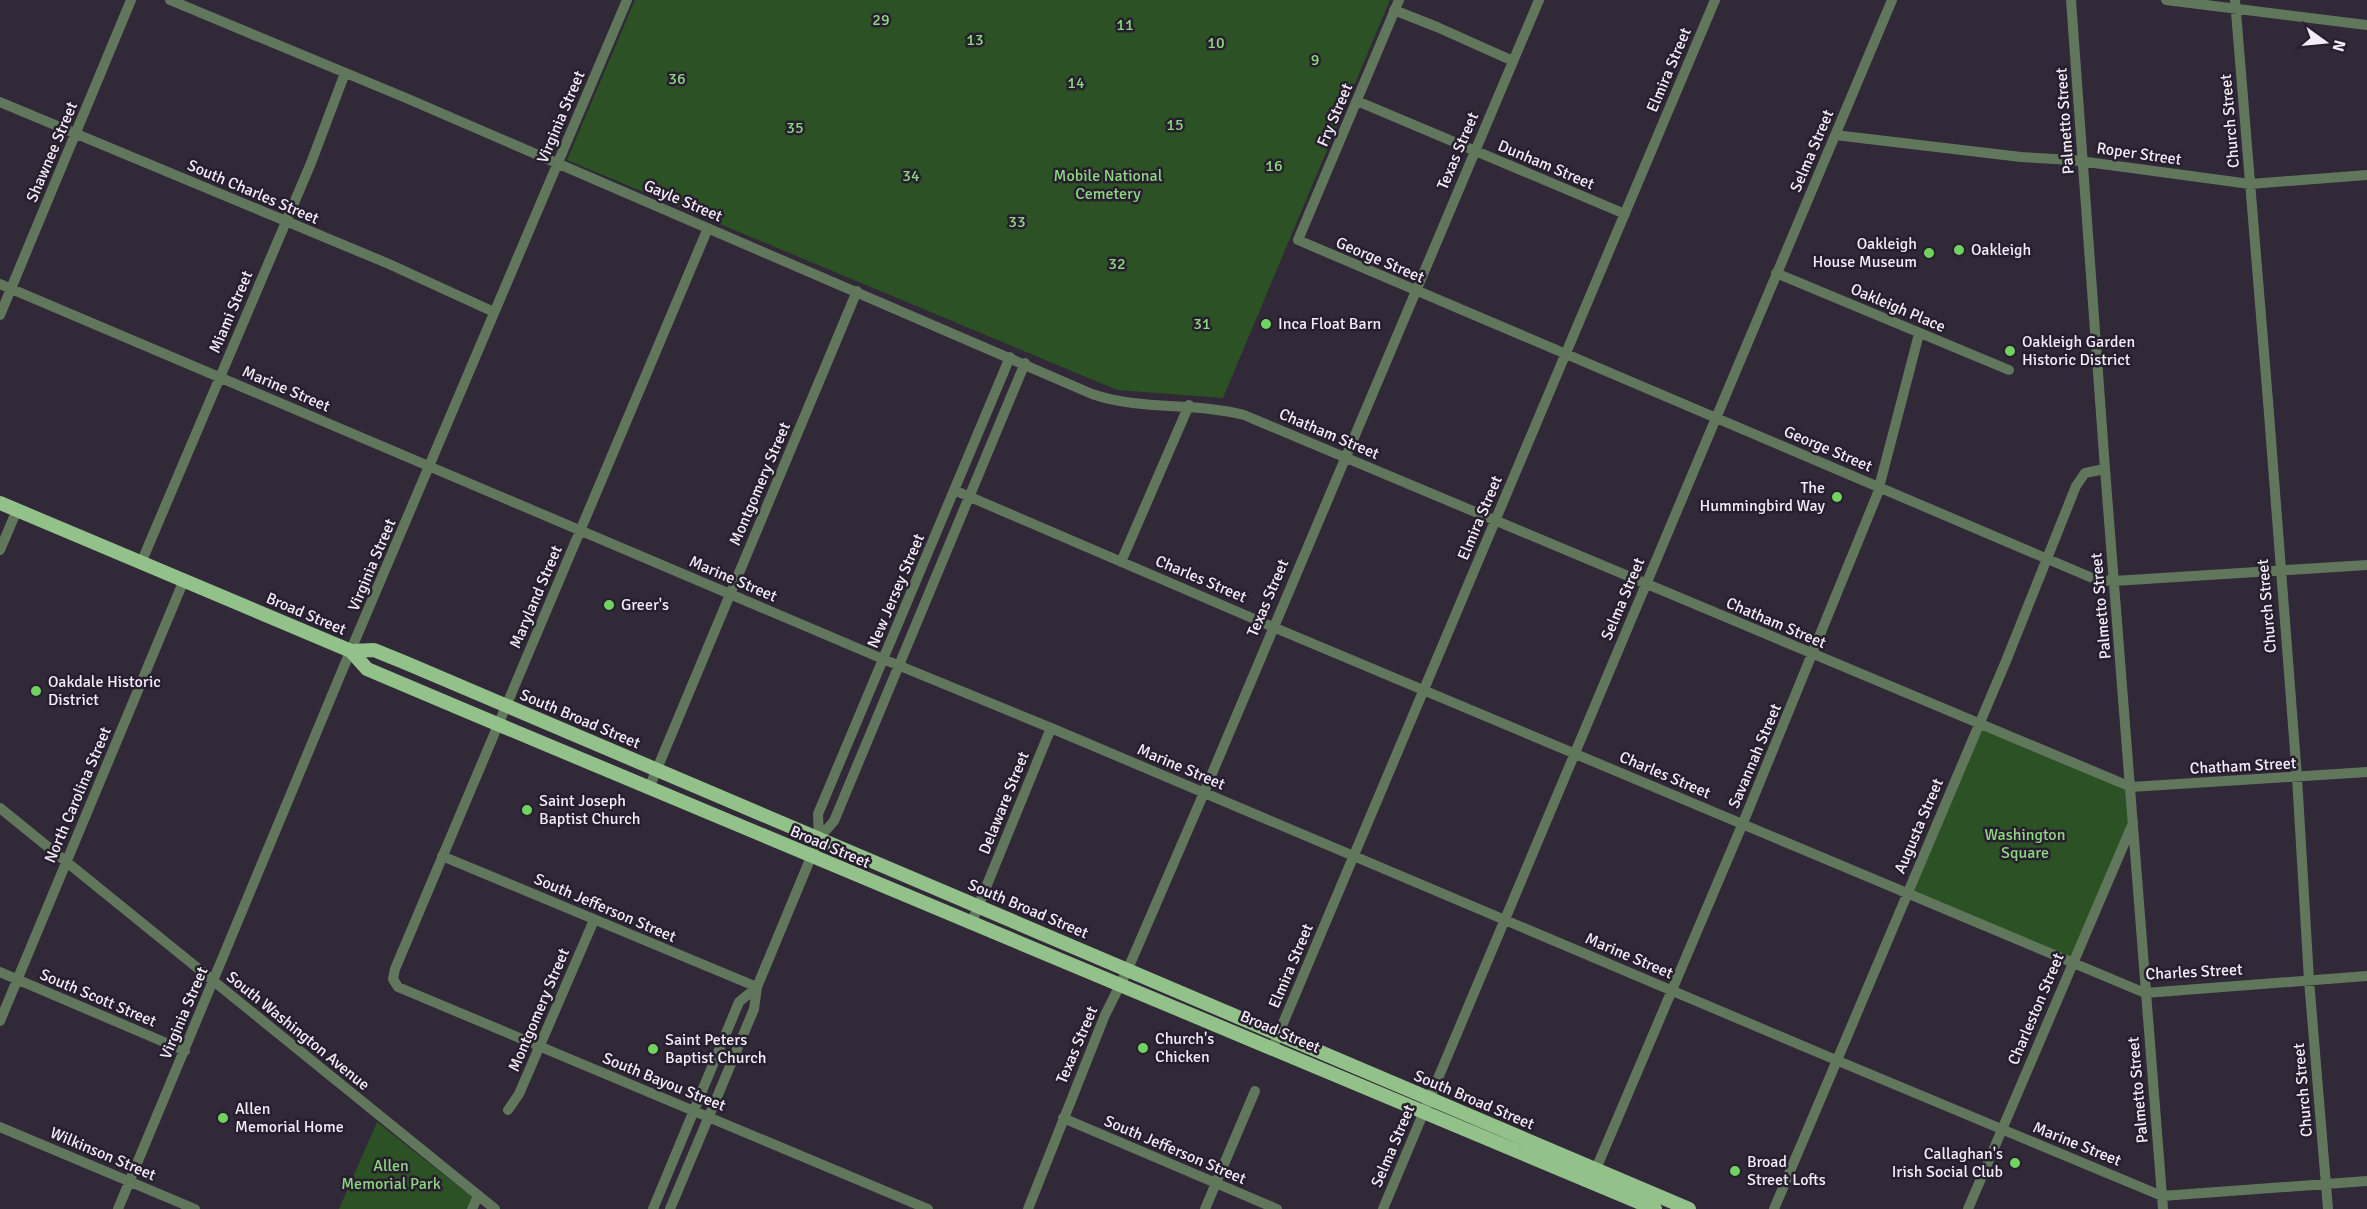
<svg xmlns="http://www.w3.org/2000/svg" width="2367" height="1209" viewBox="0 0 2367 1209" font-family="Signika,sans-serif">
  <rect width="100%" height="100%" fill="#312838"/>
  <path fill="#2b5124" d="M 635,0 L 1390,0 L 1223,398 L 1117,390 L 567,160 Z
    M 1978,725 L 2131,787 L 2133,822 L 2073,962 L 1908,892 Z
    M 377,1122 L 472,1197 L 467,1209 L 339,1209 Z"/>
  <g fill="none" stroke-linecap="round" stroke-linejoin="round">
    <path stroke="#60775c" stroke-width="10" d="M 170,0 L 406,98 L 1092,394 C 1141,411 1195,402 1244,415 L 2131,787 L 2367,772
      M 1399,0 L 1298,240 L 2097,580 L 2114,581 L 2367,565
      M 2071,0 L 2105,469 L 2163,1209
      M 2166,0 L 2367,25
      M 2235,0 L 2268,401 L 2297,777 L 2309,980 L 2328,1209
      M 1394,10 L 1437,27 L 1513,61
      M 1357,101 L 1625,214
      M 0,102 L 389,264 L 494,312
      M 1835,135 L 2021,157 L 2072,160 L 2250,184 L 2367,175
      M 708,228 L 395,969 L 393,979 L 398,987 L 928,1209
      M 1776,273 L 2009,370
      M 0,284 L 883,659 L 1051,728 L 1836,1060 L 2162,1196 L 2367,1181
      M 0,315 L 131,0
      M 954,490 L 1273,627 L 2145,993 L 2367,976
      M 0,550 L 17,510
      M 1121,562 L 1189,405
      M 141,563 L 311,163 L 345,73
      M 649,788 L 857,291
      M 0,808 L 495,1209
      M 819,838 L 818,814 L 1010,357
      M 442,856 L 757,987
      M 971,924 L 1051,728
      M 0,972 L 185,1051
      M 0,1021 L 184,580
      M 1273,1047 L 1715,0
      M 508,1110 L 519,1094 L 594,920
      M 1063,1118 L 1277,1209
      M 0,1127 L 195,1209
      M 1593,1176 L 1743,823 L 1877,495 L 1919,334
      M 118,1209 L 342,671 L 627,0
      M 472,1209 L 478,1196
      M 653,1209 L 739,1002 L 757,987
      M 670,1209 L 754,1009 L 757,987 L 811,857 L 819,838 L 834,821 L 1025,363
      M 1028,1209 L 1105,1015 L 1127,971 L 1200,802 L 1539,0
      M 1205,1209 L 1255,1091
      M 1383,1209 L 1892,0
      M 1774,1209 L 2006,661 L 2076,486 L 2085,473 L 2105,469
      M 1968,1209 L 2133,823"/>
    <path stroke="#92c18a" stroke-width="14" d="M 0,503 L 351,651 L 367,669 L 471,713 L 1655,1209
      M 351,651 L 374,650 L 406,663 L 1689,1209"/>
  </g>
  <g fill="#70d35f" stroke="#271f2e" stroke-width="2">
    <circle cx="1959" cy="250" r="6"/>
    <circle cx="1929" cy="253" r="6"/>
    <circle cx="1266" cy="324" r="6"/>
    <circle cx="2010" cy="351" r="6"/>
    <circle cx="1837" cy="497" r="6"/>
    <circle cx="609" cy="605" r="6"/>
    <circle cx="36" cy="691" r="6"/>
    <circle cx="527" cy="810" r="6"/>
    <circle cx="1143" cy="1048" r="6"/>
    <circle cx="653" cy="1049" r="6"/>
    <circle cx="223" cy="1118" r="6"/>
    <circle cx="2015" cy="1163" r="6"/>
    <circle cx="1735" cy="1171" r="6"/>
  </g>
  <g text-anchor="middle" dominant-baseline="central" stroke-width="5" stroke-linejoin="round" paint-order="stroke">
    <g font-size="16" fill="#8ed781" stroke="#271f2e">
      <text x="881" y="20">29</text>
      <text x="1125" y="25">11</text>
      <text x="975" y="40">13</text>
      <text x="1216" y="43">10</text>
      <text x="1315" y="60">9</text>
      <text x="677" y="79">36</text>
      <text x="1076" y="83">14</text>
      <text x="1175" y="125">15</text>
      <text x="795" y="128">35</text>
      <text x="1274" y="166">16</text>
      <text x="911" y="176">34</text>
      <text x="1108" y="176">Mobile National<tspan x="1108" dy="18">Cemetery</tspan></text>
      <text x="1017" y="222">33</text>
      <text x="1117" y="264">32</text>
      <text x="1202" y="324">31</text>
      <text x="2025" y="835">Washington<tspan x="2025" dy="18">Square</tspan></text>
      <text x="391" y="1166">Allen<tspan x="391" dy="18">Memorial Park</tspan></text>
    </g>
    <g font-size="16" fill="#f3edf8" stroke="#271f2e">
      <text transform="translate(1669 70) rotate(-67)">Elmira Street</text>
      <text transform="translate(1335 115) rotate(-67)">Fry Street</text>
      <text transform="translate(561 117) rotate(-67)">Virginia Street</text>
      <text transform="translate(2065 121) rotate(-94)">Palmetto Street</text>
      <text transform="translate(2230 121) rotate(-95)">Church Street</text>
      <text transform="translate(1458 151) rotate(-67)">Texas Street</text>
      <text transform="translate(1812 151) rotate(-67)">Selma Street</text>
      <text transform="translate(52 152) rotate(-67)">Shawnee Street</text>
      <text transform="translate(2139 154) rotate(8)">Roper Street</text>
      <text transform="translate(1546 165) rotate(23)">Dunham Street</text>
      <text transform="translate(253 192) rotate(23)">South Charles Street</text>
      <text transform="translate(683 201) rotate(23)">Gayle Street</text>
      <text transform="translate(1380 260) rotate(23)">George Street</text>
      <text transform="translate(1898 308) rotate(23)">Oakleigh Place</text>
      <text transform="translate(231 312) rotate(-67)">Miami Street</text>
      <text transform="translate(286 389) rotate(23)">Marine Street</text>
      <text transform="translate(1329 434) rotate(23)">Chatham Street</text>
      <text transform="translate(1828 449) rotate(23)">George Street</text>
      <text transform="translate(760 484) rotate(-67)">Montgomery Street</text>
      <text transform="translate(1480 518) rotate(-67)">Elmira Street</text>
      <text transform="translate(372 565) rotate(-67)">Virginia Street</text>
      <text transform="translate(733 579) rotate(23)">Marine Street</text>
      <text transform="translate(1201 579) rotate(23)">Charles Street</text>
      <text transform="translate(896 591) rotate(-67)">New Jersey Street</text>
      <text transform="translate(536 597) rotate(-67)">Maryland Street</text>
      <text transform="translate(1268 598) rotate(-67)">Texas Street</text>
      <text transform="translate(1623 599) rotate(-67)">Selma Street</text>
      <text transform="translate(2101 606) rotate(-95)">Palmetto Street</text>
      <text transform="translate(2267 606) rotate(-95)">Church Street</text>
      <text transform="translate(306 614) rotate(23)">Broad Street</text>
      <text transform="translate(1776 623) rotate(23)">Chatham Street</text>
      <text transform="translate(580 719) rotate(23)">South Broad Street</text>
      <text transform="translate(1755 756) rotate(-67)">Savannah Street</text>
      <text transform="translate(2243 766) rotate(-3)">Chatham Street</text>
      <text transform="translate(1181 767) rotate(23)">Marine Street</text>
      <text transform="translate(1665 775) rotate(23)">Charles Street</text>
      <text transform="translate(78 795) rotate(-67)">North Carolina Street</text>
      <text transform="translate(1004 803) rotate(-68)">Delaware Street</text>
      <text transform="translate(1919 826) rotate(-67)">Augusta Street</text>
      <text transform="translate(830 847) rotate(23)">Broad Street</text>
      <text transform="translate(605 908) rotate(23)">South Jefferson Street</text>
      <text transform="translate(1028 909) rotate(23)">South Broad Street</text>
      <text transform="translate(1629 956) rotate(23)">Marine Street</text>
      <text transform="translate(1291 966) rotate(-67)">Elmira Street</text>
      <text transform="translate(2194 972) rotate(-3)">Charles Street</text>
      <text transform="translate(98 998) rotate(23)">South Scott Street</text>
      <text transform="translate(2036 1009) rotate(-67)">Charleston Street</text>
      <text transform="translate(539 1010) rotate(-67)">Montgomery Street</text>
      <text transform="translate(184 1013) rotate(-67)">Virginia Street</text>
      <text transform="translate(298 1031) rotate(39)">South Washington Avenue</text>
      <text transform="translate(1280 1032) rotate(23)">Broad Street</text>
      <text transform="translate(1077 1045) rotate(-67)">Texas Street</text>
      <text transform="translate(664 1082) rotate(22)">South Bayou Street</text>
      <text transform="translate(2138 1090) rotate(-95)">Palmetto Street</text>
      <text transform="translate(2303 1090) rotate(-95)">Church Street</text>
      <text transform="translate(1474 1100) rotate(23)">South Broad Street</text>
      <text transform="translate(2077 1144) rotate(22)">Marine Street</text>
      <text transform="translate(1393 1146) rotate(-67)">Selma Street</text>
      <text transform="translate(1175 1150) rotate(23)">South Jefferson Street</text>
      <text transform="translate(103 1154) rotate(23)">Wilkinson Street</text>
    </g>
    <g font-size="16" fill="#f3edf8" stroke="#271f2e" text-anchor="start">
      <text x="1917" y="244" text-anchor="end">Oakleigh<tspan x="1917" dy="18">House Museum</tspan></text>
      <text x="1971" y="250">Oakleigh</text>
      <text x="1278" y="324">Inca Float Barn</text>
      <text x="2022" y="342">Oakleigh Garden<tspan x="2022" dy="18">Historic District</tspan></text>
      <text x="1825" y="488" text-anchor="end">The<tspan x="1825" dy="18">Hummingbird Way</tspan></text>
      <text x="621" y="605">Greer's</text>
      <text x="48" y="682">Oakdale Historic<tspan x="48" dy="18">District</tspan></text>
      <text x="539" y="801">Saint Joseph<tspan x="539" dy="18">Baptist Church</tspan></text>
      <text x="1155" y="1039">Church's<tspan x="1155" dy="18">Chicken</tspan></text>
      <text x="665" y="1040">Saint Peters<tspan x="665" dy="18">Baptist Church</tspan></text>
      <text x="235" y="1109">Allen<tspan x="235" dy="18">Memorial Home</tspan></text>
      <text x="2003" y="1154" text-anchor="end">Callaghan's<tspan x="2003" dy="18">Irish Social Club</tspan></text>
      <text x="1747" y="1162">Broad<tspan x="1747" dy="18">Street Lofts</tspan></text>
    </g>
  </g>
  <g transform="translate(2325 42) rotate(105)" stroke="#271f2e" stroke-width="4.5" paint-order="stroke">
  <path d="M0-4.5L10 22L0 15L-10 22Z" fill="#f3edf8"/>
  <text y="-9" font-size="16" font-weight="bold" text-anchor="middle" fill="#f3edf8">N</text>
  </g>
</svg>
